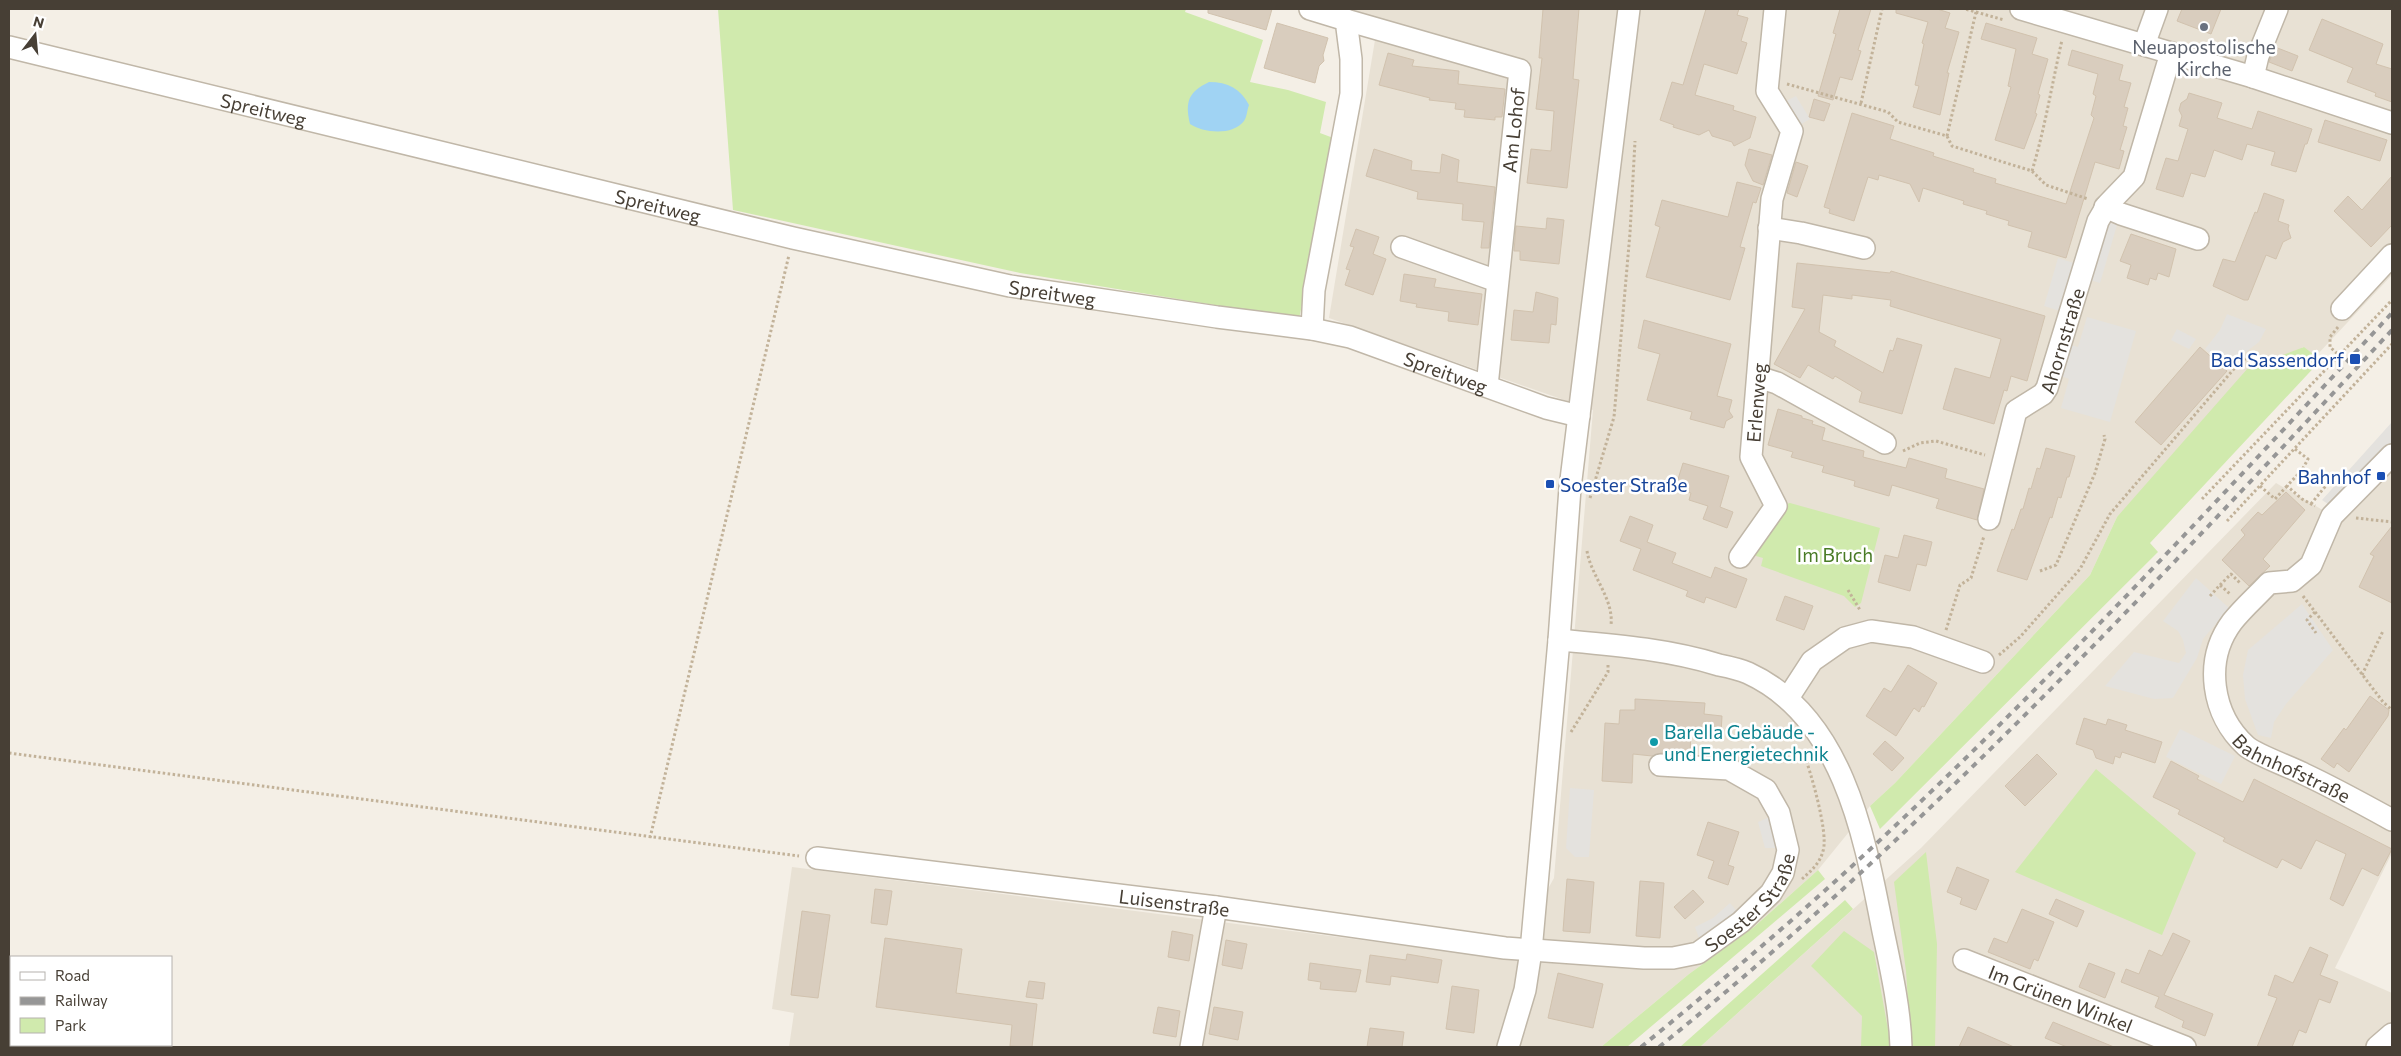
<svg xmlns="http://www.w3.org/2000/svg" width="2401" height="1056" viewBox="0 0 2401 1056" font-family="Commissioner,sans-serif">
  <rect width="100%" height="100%" fill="#f4efe6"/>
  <path fill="#e8e1d4" d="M 1354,9 L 2392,9 L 2392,275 L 2316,356 L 2303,347 L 2117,517 L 2090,575 L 1895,783 L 1870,806 L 1818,870 L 1754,927 L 1689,974 L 1601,1047 L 789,1047 L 794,1013 L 772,1009 L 792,867 L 1509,959 L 1554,878 L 1593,410 L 1329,318 L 1375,40 Z
    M 2392,470 L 2392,853 L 2335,968 L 2392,993 L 2392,1047 L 1700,1047 L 1921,848 L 2276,483 L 2340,520 Z"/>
  <path fill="#d0eaad" d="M 718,9 L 1186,9 L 1185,12 L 1263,40 L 1250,82 L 1288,90 L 1326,102 L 1320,133 L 1336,139 L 1299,319 L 1020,273 L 733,210 Z
    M 2304,347 L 2321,360 L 2150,543 L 2158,552 L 1880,829 L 1870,806 L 1895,783 L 2090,575 L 2117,517 L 2248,368 Z
    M 1790,503 L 1880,528 L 1861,603 L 1855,607 L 1844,596 L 1761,566 L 1763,558 L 1756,556 L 1752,548 L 1783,505 Z
    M 2096,769 L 2196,853 L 2162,935 L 2015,872 Z
    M 1926,852 L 1937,944 L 1935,1047 L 1911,1047 L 1906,971 L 1894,882 Z
    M 1818,870 L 1825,879 L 1627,1047 L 1601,1047 L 1689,974 L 1754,927 Z
    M 1845,900 L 1853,909 L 1700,1047 L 1680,1047 Z
    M 1844,931 L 1874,952 L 1889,1035 L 1889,1047 L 1861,1047 L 1862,1016 L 1811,966 Z"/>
  <path fill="#e4e2de" d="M 1796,96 L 1810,119 L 1798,126 L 1784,102 Z
    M 2104,221 L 2117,225 L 2100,283 L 2087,279 Z
    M 2058,258 L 2074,263 L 2060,311 L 2044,306 Z
    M 2227,314 L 2266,329 L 2259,342 L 2237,359 L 2227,369 L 2205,349 L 2220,330 Z
    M 2087,317 L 2136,331 L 2110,422 L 2061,408 L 2069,379 L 2059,375 L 2068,344 L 2078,347 Z
    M 2177,329 L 2196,339 L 2189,349 L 2171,340 Z
    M 2392,422 L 2392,442 L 2331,506 L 2322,500 Z
    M 2196,578 L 2229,608 L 2203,639 L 2197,658 L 2173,698 L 2154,699 L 2105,686 L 2134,652 L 2179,663 L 2186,653 L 2183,640 L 2178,631 L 2163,621 Z
    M 2302,604 L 2333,650 L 2286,704 L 2274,722 L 2271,738 L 2258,735 L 2245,699 L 2243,675 L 2248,650 Z
    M 2180,729 L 2235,756 L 2221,784 L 2166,757 Z
    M 1570,788 L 1594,790 L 1589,857 L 1575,857 L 1566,848 Z
    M 1772,816 L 1781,848 L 1765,848 L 1758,822 Z
    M 1730,903 L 1739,914 L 1700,941 L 1695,927 L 1713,918 Z"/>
  <path fill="#a0d3f3" d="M 1209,82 C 1228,82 1241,89 1249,105 C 1247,110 1247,117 1244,121 C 1233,136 1203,133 1190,124 C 1185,102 1188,92 1209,82 Z"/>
  <path fill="#d9cdbe" stroke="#d1c2ae" d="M 1208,9 L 1272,9 L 1266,30 L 1208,13 Z
    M 1543,9 L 1579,9 L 1573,79 L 1579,80 L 1567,188 L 1527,183 L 1531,149 L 1551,151 L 1554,111 L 1536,109 L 1542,58 L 1539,58 Z
    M 1706,9 L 1739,9 L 1737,15 L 1748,18 L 1741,41 L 1747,43 L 1737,74 L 1704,64 L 1695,95 L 1734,106 L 1733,110 L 1756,117 L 1750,138 L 1734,146 L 1732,142 L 1712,136 L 1709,130 L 1699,135 L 1673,127 L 1674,125 L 1660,120 L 1672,82 L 1683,85 Z
    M 1840,9 L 1871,9 L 1858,50 L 1861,51 L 1852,80 L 1840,77 L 1833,100 L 1818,96 L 1836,34 L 1833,33 Z
    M 1896,9 L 1937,9 L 1950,13 L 1945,28 L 1959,32 L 1947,73 L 1949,73 L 1940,115 L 1913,107 L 1919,86 L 1915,85 L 1924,44 L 1922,43 L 1928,22 L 1896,13 Z
    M 2182,9 L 2221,9 L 2211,34 L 2177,21 Z
    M 2322,19 L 2383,44 L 2376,64 L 2392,69 L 2392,102 L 2375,96 L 2376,93 L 2347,82 L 2353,68 L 2309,50 Z
    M 1277,23 L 1328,38 L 1323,55 L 1324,61 L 1319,66 L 1315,83 L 1264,68 Z
    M 1986,23 L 2037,38 L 2032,54 L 2048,59 L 2038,94 L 2040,95 L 2035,113 L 2037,114 L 2024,149 L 1995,140 L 2011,87 L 2008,86 L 2016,49 L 1981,39 Z
    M 2275,47 L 2298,56 L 2292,71 L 2269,62 Z
    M 2072,50 L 2123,65 L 2119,80 L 2131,83 L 2124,107 L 2128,108 L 2123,126 L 2127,127 L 2120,150 L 2124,151 L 2119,169 L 2095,162 L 2066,258 L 2028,247 L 2032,232 L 2008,225 L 2009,221 L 1986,214 L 1987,211 L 1963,204 L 1964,201 L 1923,188 L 1919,202 L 1910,184 L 1879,175 L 1878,180 L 1868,177 L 1854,221 L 1829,213 L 1830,209 L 1824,207 L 1852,113 L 1894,126 L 1890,139 L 1934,153 L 1933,156 L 1974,169 L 1973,172 L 1996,179 L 1995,183 L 2066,204 L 2094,118 L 2091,115 L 2096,96 L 2093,94 L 2098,74 L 2068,65 Z
    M 1388,53 L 1414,60 L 1412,66 L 1459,71 L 1458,84 L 1505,89 L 1502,117 L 1495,117 L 1495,120 L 1464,117 L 1465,110 L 1455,109 L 1456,103 L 1429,100 L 1430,98 L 1379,85 Z
    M 2189,93 L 2222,103 L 2217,118 L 2252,129 L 2258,111 L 2312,129 L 2307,144 L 2305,144 L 2296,172 L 2271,165 L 2275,152 L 2247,144 L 2242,160 L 2214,150 L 2205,177 L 2191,173 L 2183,197 L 2156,189 L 2166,158 L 2178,161 L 2188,129 L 2179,126 L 2182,116 L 2179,110 L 2181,103 L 2187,99 Z
    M 1814,99 L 1830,104 L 1824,121 L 1809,117 Z
    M 2325,120 L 2387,140 L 2380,161 L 2318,142 Z
    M 1374,149 L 1412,161 L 1411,170 L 1440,173 L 1442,154 L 1459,160 L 1457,182 L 1495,187 L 1489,248 L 1481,248 L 1484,222 L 1462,220 L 1463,204 L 1417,199 L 1418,192 L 1366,176 Z
    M 1749,149 L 1772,155 L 1763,185 L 1753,181 L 1745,165 Z
    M 1796,162 L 1808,166 L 1797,197 L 1787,193 Z
    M 2392,176 L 2392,225 L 2371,247 L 2334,211 L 2348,196 L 2362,210 Z
    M 1737,182 L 1761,188 L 1756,203 L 1753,202 L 1740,247 L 1745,248 L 1730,300 L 1646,277 L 1660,227 L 1655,225 L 1662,200 L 1728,217 Z
    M 2264,193 L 2284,200 L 2278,221 L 2289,225 L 2288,229 L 2291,238 L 2283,242 L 2276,259 L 2266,255 L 2248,300 L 2244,300 L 2213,286 L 2223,259 L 2235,262 L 2255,212 L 2257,213 Z
    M 1547,218 L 1564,220 L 1559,264 L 1520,260 L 1520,251 L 1514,251 L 1516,226 L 1546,229 Z
    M 1356,229 L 1379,237 L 1373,254 L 1386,259 L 1373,295 L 1345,285 L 1350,270 L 1346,269 L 1354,247 L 1350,246 Z
    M 2131,234 L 2176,249 L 2169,277 L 2158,273 L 2156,280 L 2150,278 L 2148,285 L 2127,278 L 2131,265 L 2120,261 Z
    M 1797,263 L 1890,273 L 1891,271 L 2045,316 L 2027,381 L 2011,376 L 2007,391 L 2004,390 L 1994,424 L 1943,409 L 1955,368 L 1990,378 L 2001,339 L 1890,306 L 1891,300 L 1852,295 L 1852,299 L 1823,295 L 1819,332 L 1836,341 L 1834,346 L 1883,373 L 1890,350 L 1893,351 L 1897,338 L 1922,345 L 1902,414 L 1859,402 L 1862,392 L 1835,376 L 1833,379 L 1808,365 L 1800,378 L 1774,364 L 1805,309 L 1792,307 Z
    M 1404,274 L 1436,279 L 1434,287 L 1482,294 L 1478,325 L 1448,321 L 1449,312 L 1416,307 L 1417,304 L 1400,301 Z
    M 1536,292 L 1558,298 L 1556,325 L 1551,324 L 1549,343 L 1511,340 L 1514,310 L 1533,312 Z
    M 1644,320 L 1731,344 L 1717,396 L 1732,400 L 1729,411 L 1733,417 L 1726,421 L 1724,428 L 1690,419 L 1692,412 L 1647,400 L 1660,354 L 1638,348 Z
    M 2200,347 L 2227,371 L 2161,445 L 2135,422 Z
    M 1778,409 L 1802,416 L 1802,418 L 1813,421 L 1812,424 L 1825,428 L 1822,440 L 1864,451 L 1863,457 L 1906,468 L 1909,458 L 1947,469 L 1945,478 L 1984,489 L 1977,520 L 1936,508 L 1939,499 L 1892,485 L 1889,496 L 1854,486 L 1855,481 L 1822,472 L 1824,466 L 1791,457 L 1793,452 L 1768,445 Z
    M 2046,448 L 2075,456 L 2069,477 L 2067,477 L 2061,498 L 2058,497 L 2052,518 L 2050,517 L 2027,580 L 1997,571 L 2012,529 L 2014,530 L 2021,509 L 2023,509 L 2029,488 L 2031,489 L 2037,468 L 2040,469 Z
    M 1683,463 L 1729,476 L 1720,507 L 1733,512 L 1727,528 L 1703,519 L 1708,506 L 1689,500 L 1691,493 L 1675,489 Z
    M 2286,492 L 2305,510 L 2263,559 L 2270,566 L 2249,586 L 2222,560 L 2245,535 L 2241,530 L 2258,512 L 2262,515 Z
    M 1630,516 L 1653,525 L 1647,542 L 1676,553 L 1672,563 L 1711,578 L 1715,567 L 1747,579 L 1736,608 L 1706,597 L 1704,603 L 1686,596 L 1688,591 L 1633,570 L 1641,549 L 1620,541 Z
    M 2392,526 L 2392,603 L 2359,587 L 2374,556 L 2370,554 Z
    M 1904,535 L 1932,542 L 1926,566 L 1917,564 L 1910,591 L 1878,582 L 1885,555 L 1898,558 Z
    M 1785,596 L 1813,606 L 1804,630 L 1776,620 Z
    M 1908,665 L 1937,683 L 1924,707 L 1922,706 L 1919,712 L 1914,708 L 1896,736 L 1866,716 L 1884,688 L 1891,692 Z
    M 2370,696 L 2389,710 L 2388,716 L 2349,772 L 2337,763 L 2334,768 L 2321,759 L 2344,728 L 2346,730 Z
    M 1635,699 L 1705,703 L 1704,714 L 1722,716 L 1721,733 L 1691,731 L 1690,754 L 1661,753 L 1652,756 L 1633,754 L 1632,783 L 1602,781 L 1605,723 L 1619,724 L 1620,710 L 1635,710 Z
    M 2084,718 L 2106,725 L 2108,719 L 2127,725 L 2125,730 L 2162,742 L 2155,763 L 2122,752 L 2120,758 L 2115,756 L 2113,764 L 2096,758 L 2093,750 L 2076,744 Z
    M 1885,741 L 1904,758 L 1892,771 L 1873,754 Z
    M 2037,754 L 2057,774 L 2025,806 L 2005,786 Z
    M 2171,761 L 2199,776 L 2197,779 L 2243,802 L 2254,779 L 2392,849 L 2378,876 L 2362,868 L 2343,906 L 2330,899 L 2346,854 L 2316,840 L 2301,869 L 2282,859 L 2277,868 L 2223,841 L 2225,838 L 2178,814 L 2180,810 L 2153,797 Z
    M 1708,822 L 1739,832 L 1728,865 L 1734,867 L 1728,885 L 1708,878 L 1714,861 L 1697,855 Z
    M 1957,867 L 1989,880 L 1976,910 L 1960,904 L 1962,898 L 1947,892 Z
    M 1567,879 L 1594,882 L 1590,933 L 1563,931 Z
    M 1640,881 L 1664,883 L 1660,938 L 1636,936 Z
    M 875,889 L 892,891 L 887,925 L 871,923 Z
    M 1693,890 L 1704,902 L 1685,919 L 1674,907 Z
    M 2056,899 L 2084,911 L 2077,927 L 2049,914 Z
    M 2022,909 L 2054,922 L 2038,961 L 2034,959 L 2030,969 L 1988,952 L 1994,938 L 2007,943 Z
    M 802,911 L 830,915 L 818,998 L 791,995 Z
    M 1172,931 L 1193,935 L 1189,961 L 1168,957 Z
    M 2173,933 L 2190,941 L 2164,995 L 2213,1014 L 2205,1036 L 2182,1027 L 2184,1021 L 2155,1007 L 2159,997 L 2121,982 L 2126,969 L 2139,974 L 2149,950 L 2162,956 Z
    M 885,938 L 962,949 L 956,993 L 1037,1004 L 1032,1047 L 1010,1046 L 1012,1025 L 876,1007 Z
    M 1226,940 L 1247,944 L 1242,969 L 1222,965 Z
    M 2310,947 L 2328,955 L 2320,975 L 2338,982 L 2330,1003 L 2319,999 L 2306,1033 L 2299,1030 L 2292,1047 L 2257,1047 L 2277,998 L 2268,995 L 2275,975 L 2293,983 Z
    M 1407,954 L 1442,960 L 1438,983 L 1391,976 L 1390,985 L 1366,982 L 1370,955 L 1406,960 Z
    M 1310,963 L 1361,970 L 1356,992 L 1320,989 L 1321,982 L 1308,980 Z
    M 2089,963 L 2115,973 L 2105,998 L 2079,987 Z
    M 1558,973 L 1603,984 L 1593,1028 L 1548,1018 Z
    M 1029,981 L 1045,983 L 1043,999 L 1026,997 Z
    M 1452,986 L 1479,990 L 1474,1033 L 1446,1029 Z
    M 1158,1007 L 1180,1011 L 1176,1037 L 1153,1033 Z
    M 1214,1007 L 1243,1012 L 1238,1040 L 1209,1034 Z
    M 2053,1022 L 2114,1047 L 2067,1047 L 2045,1038 Z
    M 1968,1027 L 2014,1047 L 1959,1047 Z
    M 1370,1028 L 1404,1032 L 1402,1047 L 1367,1047 Z"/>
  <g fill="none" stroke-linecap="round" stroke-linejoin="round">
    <g stroke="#c0b7a8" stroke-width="24">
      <g id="minor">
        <path d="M 1310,9 L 1346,20 L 1351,59 L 1351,94 L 1314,290 L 1312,329"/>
        <path d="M 2021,9 L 2253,77 L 2392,123"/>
        <path d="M 1346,20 L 1520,70 L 1487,386"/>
        <path d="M 2144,45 L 2157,9"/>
        <path id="s1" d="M 9,47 L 793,238 L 1010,286 L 1217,317 L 1312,329 L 1350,337 L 1546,408 L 1579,416"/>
        <path d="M 2253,77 L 2258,56 L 2277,9"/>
        <path d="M 2105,207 L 2121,214 L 2198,239"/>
        <path d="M 1769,228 L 1801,233 L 1864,248"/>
        <path d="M 1402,247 L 1497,281"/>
        <path d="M 2342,309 L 2392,255"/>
        <path d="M 1758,377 L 1777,383 L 1885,443"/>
        <path id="s2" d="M 2392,455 L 2332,516 L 2311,565 L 2292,581 L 2269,583 C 2257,596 2243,608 2232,622 C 2203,661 2212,715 2246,746 C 2256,755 2291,767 2304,774 C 2334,788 2363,804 2392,820"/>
        <path id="s3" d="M 1989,519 L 2016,411 L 2043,394 L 2047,388 L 2098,221 L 2108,204 L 2134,177 L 2171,53"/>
        <path id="s4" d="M 1740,557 L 1776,506 L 1751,457 L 1772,199 L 1792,131 L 1767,91 L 1775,9"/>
        <path d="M 1559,640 C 1613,645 1667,649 1719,665 C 1729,667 1739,669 1748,673 C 1844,717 1865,839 1883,931 C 1891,969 1900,1009 1901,1047"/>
        <path d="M 1788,698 L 1812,661 L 1845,638 L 1871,631 L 1913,637 L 1983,662"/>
        <path id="s5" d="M 817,858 L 1216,907 L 1505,948 L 1644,958 L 1673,958 L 1698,953 L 1741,922 L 1771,893 L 1783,873 L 1788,850 L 1779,813 L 1766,790 L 1729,769 L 1660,765"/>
        <path id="s6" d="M 1964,960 L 2185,1047"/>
        <path d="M 1191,1047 L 1216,907"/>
        <path d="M 1508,1047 L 1525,990 L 1531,951 L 1559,640 L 1570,488 L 1629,9"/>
        <path d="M 2377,1047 L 2392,1034"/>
      </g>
    </g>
    <path stroke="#c2b299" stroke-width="3" stroke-dasharray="2.5 2.5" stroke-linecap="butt" d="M 1976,12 L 2004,20
      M 1787,84 L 1888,112 L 1898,122 L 1947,136 L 1952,146 L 2032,171 L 2046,185 L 2088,199
      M 1861,103 L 1882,9
      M 1947,136 L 1976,12 L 1965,9
      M 2032,171 C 2045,128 2052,84 2062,40
      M 2338,327 L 2330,337 L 2330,347 L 2342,358
      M 2295,449 L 2308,459 L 2302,470 L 2287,486 L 2302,499 L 2315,506
      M 1903,451 L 1920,443 L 1936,441 L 1985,455
      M 2260,486 L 2275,499 L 2287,486
      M 1590,498 L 1614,417 L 1630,233 L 1635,141
      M 2202,499 L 2392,300
      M 2311,504 L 2332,478
      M 2356,518 L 2392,522
      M 2227,521 L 2392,344
      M 1587,551 C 1591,576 1614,599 1611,625
      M 2040,571 L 2056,565 L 2095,473 L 2105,439 L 2104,435
      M 2220,585 L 2231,574 L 2241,584
      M 1848,590 L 1860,610
      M 2210,596 L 2220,585 L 2230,594
      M 2303,596 L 2383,702 L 2392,710
      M 2315,612 L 2307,620 L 2316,633
      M 1946,630 L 1960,585 L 1971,578 L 1984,536
      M 1999,655 L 2020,637 L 2080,569 L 2110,514 L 2239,363 L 2251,355
      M 2362,675 L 2383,631
      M 1571,732 L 1608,672 L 1608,664
      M 9,753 L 799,856
      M 650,838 L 789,255
      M 1802,879 C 1811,871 1820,863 1823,851 C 1829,833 1810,770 1803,751"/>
    <use href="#minor" stroke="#fff" stroke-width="21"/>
    <path stroke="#969696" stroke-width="4" stroke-dasharray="6 6" stroke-linecap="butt" d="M 1641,1047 C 1728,976 1814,903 1896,825 C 2069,662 2230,487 2392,313
      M 1659,1047 C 1926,832 2159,580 2392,330"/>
  </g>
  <circle fill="#6b7280" stroke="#fff" stroke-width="2" cx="2204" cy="27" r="5"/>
  <g fill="#1a4fb4" stroke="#fff" stroke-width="2">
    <rect x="2349" y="353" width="12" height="12" rx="2.5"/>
    <rect x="2376" y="471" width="10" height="10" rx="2.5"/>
    <rect x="1545" y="479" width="10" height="10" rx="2.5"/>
  </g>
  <circle fill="#0f9aa8" stroke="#fff" stroke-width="2" cx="1654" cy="742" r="5"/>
  <g text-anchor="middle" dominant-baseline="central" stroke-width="5" stroke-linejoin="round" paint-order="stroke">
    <g font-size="19" fill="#5b616d" stroke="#fff">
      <text x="2204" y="46">Neuapostolische<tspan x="2204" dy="22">Kirche</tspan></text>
    </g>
    <g font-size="19" fill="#473f35" stroke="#fff">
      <text stroke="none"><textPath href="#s1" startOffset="262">Spreitweg</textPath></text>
      <text transform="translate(1513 130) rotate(-84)">Am Lohof</text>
      <text stroke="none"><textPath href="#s1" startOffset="668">Spreitweg</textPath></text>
      <text stroke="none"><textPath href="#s1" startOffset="1072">Spreitweg</textPath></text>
      <text stroke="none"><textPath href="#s3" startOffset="200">Ahornstraße</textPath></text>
      <text stroke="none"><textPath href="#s1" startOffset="1475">Spreitweg</textPath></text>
      <text stroke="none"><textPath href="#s4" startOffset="172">Erlenweg</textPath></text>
      <text stroke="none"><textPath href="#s2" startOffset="428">Bahnhofstraße</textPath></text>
      <text stroke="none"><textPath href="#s5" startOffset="962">Soester Straße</textPath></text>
      <text stroke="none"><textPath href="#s5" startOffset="360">Luisenstraße</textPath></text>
      <text stroke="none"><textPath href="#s6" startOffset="104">Im Grünen Winkel</textPath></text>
    </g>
    <g font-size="19" fill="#164399" stroke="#fff" text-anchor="end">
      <text x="2344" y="359">Bad Sassendorf</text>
      <text x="2371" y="476">Bahnhof</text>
      <text x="1560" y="484" text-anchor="start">Soester Straße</text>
    </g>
    <g font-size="19" fill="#497b26" stroke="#fff">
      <text x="1835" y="554">Im Bruch</text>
    </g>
    <g font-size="19" fill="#0d838f" stroke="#fff" text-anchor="start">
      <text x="1664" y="731">Barella Gebäude -<tspan x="1664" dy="22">und Energietechnik</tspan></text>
    </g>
  </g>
  <rect width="2401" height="1056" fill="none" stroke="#473f35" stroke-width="20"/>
  <rect x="10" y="956" width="162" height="90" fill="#ffffff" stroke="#b5b2ae"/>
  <rect x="20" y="972" width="25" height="8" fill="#ffffff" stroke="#b5b2ae"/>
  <text x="55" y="981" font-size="15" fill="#473f35">Road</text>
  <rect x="20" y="997" width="25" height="8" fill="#969696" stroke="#b5b2ae"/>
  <text x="55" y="1006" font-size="15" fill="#473f35">Railway</text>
  <rect x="20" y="1018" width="25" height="15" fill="#d0eaad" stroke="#b5b2ae"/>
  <text x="55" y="1031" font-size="15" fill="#473f35">Park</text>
  <g transform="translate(35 35) rotate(16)" stroke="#ffffff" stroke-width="4" paint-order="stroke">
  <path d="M0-4L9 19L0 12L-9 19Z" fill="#473f35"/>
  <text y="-8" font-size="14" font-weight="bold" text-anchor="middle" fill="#473f35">N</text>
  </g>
</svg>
